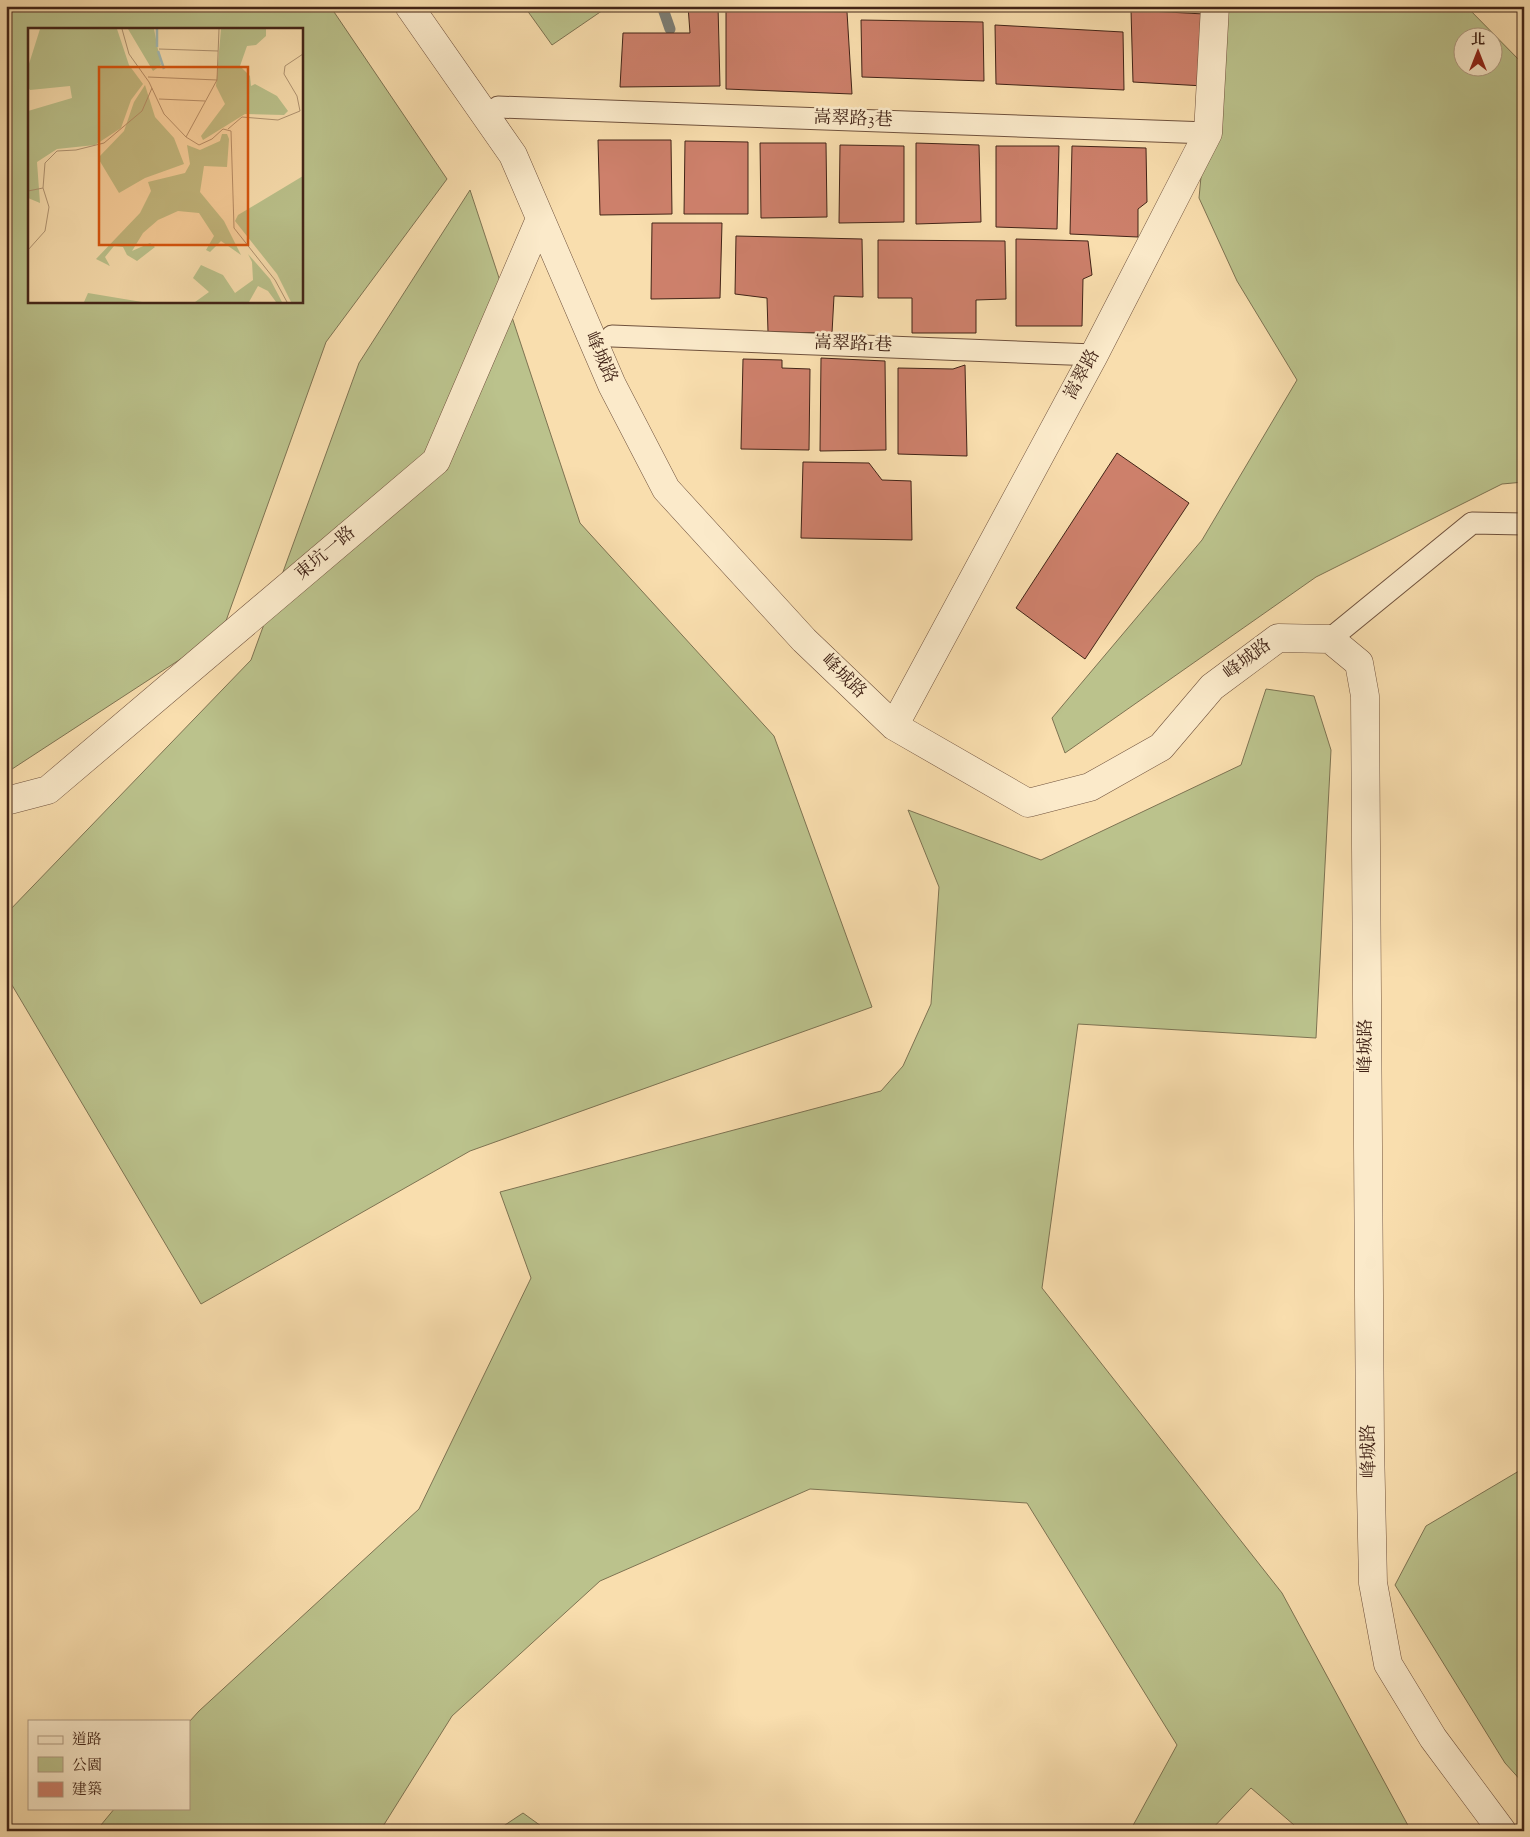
<svg xmlns="http://www.w3.org/2000/svg" width="1530" height="1837" viewBox="0 0 1530 1837" font-family="'Sorts Mill Goudy','Noto Serif TC',serif">
  <rect width="100%" height="100%" fill="#f9deae"/>
  <filter id="stains"><feTurbulence type="fractalNoise" baseFrequency=".004" numOctaves="4"/><feColorMatrix values="0 0 0 0 .2 0 0 0 0 .09 0 0 0 0 .02 0 0 0 .5 -.17"/></filter>
  <radialGradient id="worn" r=".72"><stop offset=".6" stop-color="#630" stop-opacity="0"/><stop offset="1" stop-color="#630" stop-opacity=".3"/></radialGradient>
  <path fill="#bbc28c" stroke="#7e7352" fill-rule="evenodd" d="M 6,6 L 330,6 L 447,179 L 326,342 L 222,632 L 6,773 ZM 29,29 L 301,29 L 301,301 L 29,301 Z
    M 524,6 L 609,6 L 552,45 Z
    M 1217,6 L 1466,6 L 1524,65 L 1524,482 L 1502,484 L 1316,577 L 1065,753 L 1052,718 L 1202,540 L 1297,380 L 1237,281 L 1199,198 ZM 1462,38 L 1492,38 L 1492,68 L 1462,68 Z
    M 470,190 L 580,523 L 774,736 L 872,1007 L 470,1151 L 201,1304 L 6,975 L 6,914 L 251,660 L 359,363 Z
    M 1266,689 L 1314,696 L 1331,750 L 1316,1038 L 1078,1024 L 1042,1288 L 1282,1593 L 1411,1831 L 1301,1831 L 1251,1788 L 1210,1831 L 1130,1831 L 1177,1745 L 1027,1503 L 810,1489 L 600,1581 L 452,1716 L 380,1831 L 96,1831 L 115,1808 L 189,1808 L 189,1722 L 199,1711 L 419,1509 L 531,1278 L 500,1192 L 881,1091 L 903,1066 L 931,1004 L 939,887 L 908,810 L 1041,860 L 1241,765 Z
    M 1524,1468 L 1524,1784 L 1505,1763 L 1395,1585 L 1426,1526 Z
    M 523,1813 L 548,1831 L 496,1831 Z"/>
  <g fill="none" stroke-linecap="round" stroke-linejoin="round">
    <path stroke="#7c7e76" stroke-width="11" d="M 662,6 L 670,29"/>
  </g>
  <path fill="#cd806b" stroke="#422417" d="M 688,6 L 718,6 L 720,86 L 620,87 L 623,33 L 690,33 Z
    M 726,10 L 847,12 L 852,94 L 726,89 Z
    M 1131,10 L 1204,14 L 1204,86 L 1133,82 Z
    M 861,20 L 983,22 L 984,81 L 862,77 Z
    M 995,25 L 1123,32 L 1124,90 L 996,84 Z
    M 598,140 L 671,140 L 672,214 L 600,215 Z
    M 685,141 L 748,142 L 748,214 L 684,214 Z
    M 760,143 L 826,143 L 827,217 L 761,218 Z
    M 916,143 L 979,145 L 981,222 L 916,224 Z
    M 840,145 L 904,146 L 904,222 L 839,223 Z
    M 996,146 L 1059,146 L 1057,229 L 996,227 Z
    M 1072,146 L 1146,148 L 1147,202 L 1138,209 L 1138,237 L 1070,234 Z
    M 652,223 L 722,223 L 720,298 L 651,299 Z
    M 736,236 L 862,239 L 863,297 L 834,296 L 832,333 L 768,332 L 767,298 L 735,294 Z
    M 1016,239 L 1088,241 L 1092,275 L 1083,279 L 1082,326 L 1016,326 Z
    M 878,240 L 1005,241 L 1006,299 L 976,300 L 976,333 L 912,333 L 912,298 L 878,298 Z
    M 821,358 L 885,361 L 886,450 L 820,451 Z
    M 743,359 L 782,360 L 782,368 L 810,369 L 809,450 L 741,449 Z
    M 965,365 L 967,456 L 898,454 L 898,368 L 953,369 Z
    M 1117,453 L 1189,503 L 1085,659 L 1016,608 Z
    M 803,462 L 869,463 L 882,480 L 911,481 L 912,540 L 801,538 Z"/>
  <g fill="none" stroke-linecap="round" stroke-linejoin="round">
    <g stroke="#70523d" stroke-width="23">
      <path id="service" d="M 498,107 L 1208,133
        M 612,336 L 1094,355
        M 1330,639 L 1472,523 L 1524,524"/>
    </g>
    <g stroke="#70523d" stroke-width="29">
      <path id="minor" d="M 409,6 L 513,155 L 612,385 L 666,489 L 804,640 L 894,726 L 1028,803 L 1090,787 L 1161,747 L 1212,687 L 1278,638 L 1330,639 L 1359,663 L 1365,696 L 1370,1444 L 1373,1583 L 1388,1664 L 1433,1738 L 1502,1831
        M 894,726 L 1094,355 L 1208,133 L 1215,6
        M 6,801 L 48,790 L 436,461 L 540,219"/>
    </g>
    <use href="#service" stroke="#fbeaca" stroke-width="21"/>
    <use href="#minor" stroke="#fbeaca" stroke-width="28"/>
  </g>
  <g text-anchor="middle" dominant-baseline="central" stroke-width="5" stroke-linejoin="round" paint-order="stroke">
    <g font-size="18" fill="#422417" stroke="#fbeaca">
      <text transform="translate(853 120) rotate(2)">嵩翠路3巷</text>
      <text transform="translate(853 345) rotate(2)">嵩翠路1巷</text>
      <text transform="translate(600 358) rotate(66)">峰城路</text>
      <text transform="translate(1083 375) rotate(-62)">嵩翠路</text>
      <text transform="translate(326 554) rotate(-40)">東坑一路</text>
      <text transform="translate(1248 660) rotate(-37)">峰城路</text>
      <text transform="translate(843 677) rotate(44)">峰城路</text>
      <text transform="translate(1367 1046) rotate(-90)">峰城路</text>
      <text transform="translate(1370 1451) rotate(-91)">峰城路</text>
    </g>
  </g>
  <g transform="translate(28 28)">
    <rect width="275" height="275" fill="#f9deae"/>
    <path d="M 12,1 L 89,1 L 101,37 L 115,56 L 103,72 L 93,100 L 67,117 L 29,121 L 9,134 L 12,175 L 0,170 L 0,83 L 44,70 L 42,58 L 2,62 L 0,59 L 0,39 ZM 100,1 L 126,1 L 133,37 L 125,43 ZM 193,1 L 238,1 L 238,8 L 228,17 L 219,18 L 212,38 L 222,48 L 223,58 L 227,56 L 249,68 L 260,83 L 256,87 L 217,86 L 175,112 L 173,108 L 197,76 L 188,58 ZM 117,57 L 127,89 L 146,110 L 156,136 L 117,150 L 91,165 L 70,130 L 96,103 L 106,74 ZM 194,106 L 199,106 L 201,111 L 199,139 L 176,138 L 172,164 L 196,193 L 213,227 L 193,213 L 182,224 L 178,222 L 186,208 L 171,185 L 150,183 L 130,192 L 115,205 L 104,223 L 122,215 L 127,219 L 109,233 L 99,227 L 95,219 L 86,218 L 77,229 L 82,238 L 68,231 L 112,185 L 123,163 L 120,154 L 157,145 L 162,136 L 159,117 L 172,122 L 192,113 ZM 275,148 L 275,274 L 263,274 L 249,246 L 207,193 L 210,187 ZM 220,226 L 242,251 L 254,274 L 248,274 L 240,263 L 230,258 L 221,274 L 167,274 L 181,264 L 165,250 L 173,237 L 195,247 L 207,265 L 225,252 L 224,234 ZM 60,265 L 114,274 L 56,274 Z" fill="#bbc28c"/>
    <path fill="none" stroke="#a2bab5" stroke-width="2.5" d="M 129,1 L 129,19M 130,23 L 136,41"/>
    <path fill="none" stroke="#b09472" stroke-width="1" d="M 94,1 L 101,26 L 121,54 L 136,86 L 158,109 L 171,117 L 184,111 L 195,101 L 203,103 L 206,200 L 247,252 L 259,274M 131,21 L 190,23M 120,49 L 189,52M 131,71 L 177,73M 200,101 L 214,89 L 250,92 L 272,83 L 269,68 L 256,46 L 257,38 L 275,26M 158,109 L 189,52 L 191,1M 0,163 L 15,160M 0,222 L 17,203 L 21,179 L 15,160 L 17,135 L 29,123 L 48,122 L 76,115 L 114,83 L 124,60"/>
    <path fill="#d7540d" fill-opacity="0.15" stroke="#d7540d" stroke-width="2.5" d="M 71,39 L 220,39 L 220,217 L 71,217 Z"/>
    <rect width="275" height="275" fill="none" stroke="#422417" stroke-width="2.5"/>
  </g>
  <rect width="1530" height="1837" fill="none" stroke="#f9deae" stroke-width="25"/>
  <rect x="8" y="8" width="1515" height="1822" fill="none" stroke="#422417" stroke-width="2.5"/>
  <rect x="12" y="12" width="1505" height="1812" fill="none" stroke="#422417"/>
  <rect x="28" y="1720" width="162" height="90" fill="#fbeaca" stroke="#b19b82"/>
  <rect x="38" y="1736" width="25" height="8" fill="#fbeaca" stroke="#b19b82"/>
  <text x="72" y="1744" font-size="15" fill="#422417">道路</text>
  <rect x="38" y="1757" width="25" height="15" fill="#bbc28c" stroke="#b19b82"/>
  <text x="72" y="1770" font-size="15" fill="#422417">公園</text>
  <rect x="38" y="1782" width="25" height="15" fill="#cd806b" stroke="#b19b82"/>
  <text x="72" y="1794" font-size="15" fill="#422417">建築</text>
  <g transform="translate(1478 52)"><circle r="24" fill="#fbeaca" stroke="#b19b82"/>
  <path d="M0-4L9 19L0 12L-9 19Z" fill="#8f2418"/>
  <text y="-8" font-size="14" font-weight="bold" text-anchor="middle" fill="#422417">北</text>
  </g>
  <rect width="100%" height="100%" filter="url(#stains)"/>
  <rect width="100%" height="100%" fill="url(#worn)"/>
</svg>
